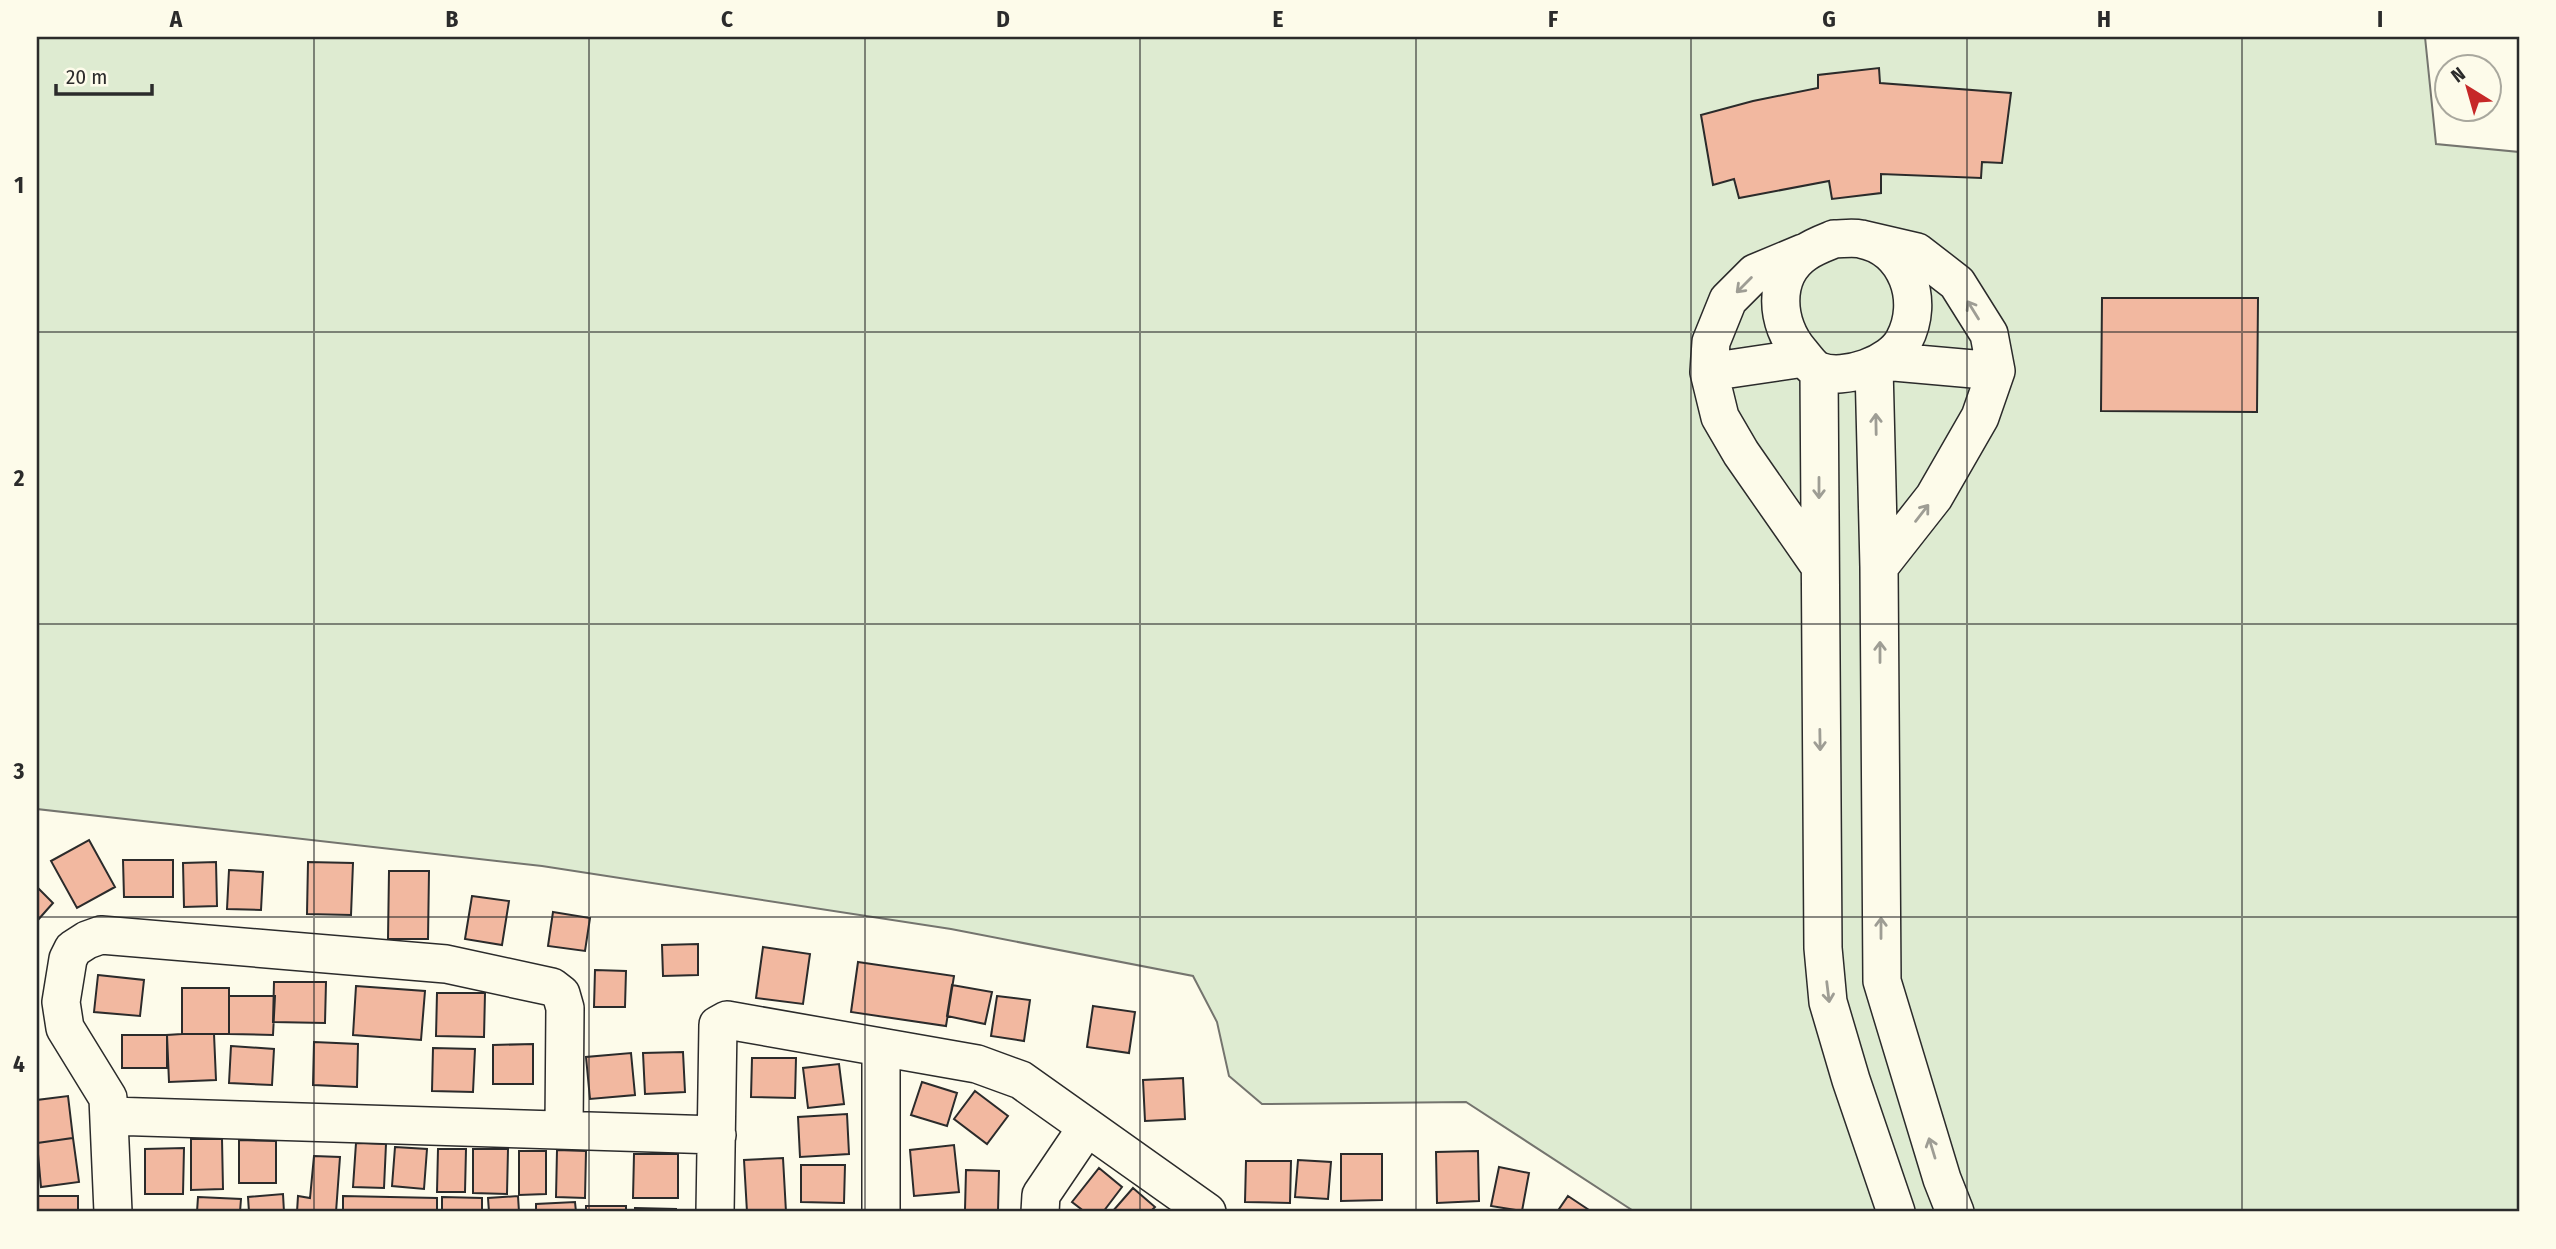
<svg xmlns="http://www.w3.org/2000/svg" width="2556" height="1249" viewBox="0 0 2556 1249" font-family="'Fira Sans Condensed',sans-serif">
  <rect width="100%" height="100%" fill="#fdfbea"/>
  <path fill="#deebd1" stroke="#74746e" stroke-width="2" d="M 37,37 L 2425,37 L 2436,144 L 2519,152 L 2519,1212 L 1635,1212 L 1466,1102 L 1262,1104 L 1229,1076 L 1217,1022 L 1193,976 L 951,929 L 542,866 L 37,809 Z"/>
  <path fill="#f2b8a0" stroke="#2b2b2b" stroke-width="2" d="M 1879,68 L 1880,83 L 2011,93 L 2002,163 L 1982,162 L 1981,178 L 1881,174 L 1881,193 L 1832,199 L 1829,181 L 1739,198 L 1734,179 L 1713,185 L 1701,115 L 1753,101 L 1818,88 L 1818,75 Z
    M 2102,298 L 2258,298 L 2257,412 L 2101,411 Z
    M 89,840 L 115,887 L 77,908 L 51,861 Z
    M 123,860 L 173,860 L 173,897 L 124,897 Z
    M 216,862 L 217,906 L 184,907 L 183,863 Z
    M 308,862 L 353,863 L 351,915 L 307,914 Z
    M 229,870 L 263,872 L 261,910 L 227,909 Z
    M 389,871 L 429,871 L 428,939 L 388,939 Z
    M 37,887 L 53,903 L 37,921 Z
    M 472,896 L 509,901 L 502,945 L 465,939 Z
    M 553,912 L 590,918 L 585,951 L 548,946 Z
    M 698,944 L 698,975 L 663,976 L 662,945 Z
    M 763,947 L 810,954 L 803,1004 L 756,998 Z
    M 858,962 L 954,976 L 946,1026 L 851,1012 Z
    M 595,970 L 626,971 L 625,1007 L 594,1007 Z
    M 98,975 L 144,980 L 140,1016 L 94,1012 Z
    M 274,982 L 326,982 L 325,1023 L 273,1022 Z
    M 952,985 L 992,992 L 985,1024 L 947,1016 Z
    M 356,986 L 425,991 L 421,1040 L 353,1035 Z
    M 182,988 L 229,988 L 229,1034 L 182,1034 Z
    M 437,993 L 485,993 L 484,1037 L 436,1036 Z
    M 229,996 L 275,996 L 273,1035 L 229,1034 Z
    M 997,996 L 1030,1000 L 1024,1041 L 991,1036 Z
    M 1093,1006 L 1135,1012 L 1129,1053 L 1087,1047 Z
    M 182,1034 L 214,1034 L 216,1080 L 169,1082 L 167,1035 Z
    M 122,1035 L 167,1035 L 167,1068 L 122,1068 Z
    M 314,1042 L 358,1044 L 357,1087 L 313,1085 Z
    M 533,1044 L 533,1084 L 493,1084 L 493,1045 Z
    M 231,1046 L 274,1049 L 272,1085 L 229,1083 Z
    M 433,1048 L 475,1049 L 473,1092 L 432,1091 Z
    M 683,1052 L 685,1092 L 645,1094 L 643,1053 Z
    M 631,1053 L 635,1095 L 590,1099 L 586,1057 Z
    M 752,1058 L 796,1058 L 795,1098 L 751,1097 Z
    M 839,1064 L 844,1104 L 808,1108 L 803,1068 Z
    M 1183,1078 L 1185,1119 L 1145,1121 L 1143,1080 Z
    M 922,1082 L 957,1093 L 947,1126 L 911,1115 Z
    M 975,1091 L 1008,1116 L 987,1144 L 954,1119 Z
    M 68,1096 L 73,1138 L 37,1143 L 37,1100 Z
    M 847,1114 L 849,1154 L 800,1157 L 798,1117 Z
    M 73,1138 L 79,1182 L 41,1187 L 37,1143 Z
    M 191,1139 L 222,1139 L 223,1189 L 191,1190 Z
    M 239,1140 L 276,1141 L 276,1183 L 239,1183 Z
    M 356,1143 L 386,1144 L 384,1188 L 353,1187 Z
    M 954,1145 L 959,1192 L 914,1196 L 910,1150 Z
    M 395,1147 L 427,1149 L 424,1189 L 392,1186 Z
    M 184,1148 L 183,1194 L 145,1194 L 145,1149 Z
    M 438,1149 L 466,1149 L 465,1192 L 437,1192 Z
    M 473,1149 L 508,1149 L 507,1194 L 473,1193 Z
    M 557,1150 L 586,1151 L 585,1198 L 556,1197 Z
    M 519,1151 L 546,1151 L 546,1194 L 519,1195 Z
    M 1478,1151 L 1479,1201 L 1437,1203 L 1436,1152 Z
    M 634,1154 L 678,1154 L 678,1198 L 633,1198 Z
    M 1341,1154 L 1382,1154 L 1382,1200 L 1341,1201 Z
    M 314,1156 L 340,1157 L 336,1212 L 297,1212 L 298,1196 L 310,1198 Z
    M 783,1158 L 786,1212 L 747,1212 L 744,1160 Z
    M 1298,1160 L 1331,1162 L 1328,1199 L 1295,1197 Z
    M 1246,1161 L 1291,1161 L 1290,1203 L 1245,1202 Z
    M 801,1165 L 845,1165 L 844,1203 L 801,1202 Z
    M 1499,1167 L 1529,1173 L 1522,1211 L 1491,1206 Z
    M 1099,1168 L 1122,1187 L 1103,1212 L 1085,1212 L 1072,1202 Z
    M 966,1170 L 999,1171 L 998,1211 L 965,1210 Z
    M 1133,1188 L 1155,1207 L 1150,1212 L 1112,1212 Z
    M 283,1194 L 284,1212 L 249,1212 L 248,1197 Z
    M 37,1196 L 78,1196 L 78,1212 L 37,1212 Z
    M 343,1196 L 437,1198 L 437,1212 L 343,1212 Z
    M 518,1196 L 519,1212 L 489,1212 L 488,1198 Z
    M 1568,1196 L 1592,1212 L 1557,1212 Z
    M 198,1197 L 241,1199 L 240,1212 L 197,1212 Z
    M 442,1197 L 482,1198 L 482,1212 L 442,1212 Z
    M 575,1202 L 576,1212 L 536,1212 L 536,1204 Z
    M 586,1206 L 626,1206 L 626,1212 L 586,1212 Z
    M 635,1208 L 676,1209 L 676,1212 L 635,1212 Z"/>
  <g fill="none" stroke-linecap="round" stroke-linejoin="round">
    <g stroke="#2b2b2b" stroke-width="40">
      <path id="minor" d="M 1834,239 C 1842,239 1852,237 1861,239 C 1907,248 1925,301 1904,340 C 1892,364 1844,381 1819,371 C 1812,368 1805,358 1800,352 C 1776,325 1771,276 1805,253 C 1813,247 1824,243 1834,239 Z
        M 1861,239 L 1917,252 L 1957,283 L 1989,334 L 1996,371 L 1980,417 L 1934,497 L 1879,567
        M 1803,253 L 1755,273 L 1728,300 L 1711,342 L 1709,372 L 1720,417 L 1741,453 L 1819,565
        M 1883,361 L 1996,371
        M 1874,367 L 1879,567 L 1882,981 L 1942,1179 L 1955,1212
        M 1819,371 L 1823,948 L 1828,1002 L 1851,1080 L 1896,1212
        M 1709,372 L 1804,358
        M 881,1048 L 881,1212
        M 110,1116 L 717,1135
        M 113,1212 L 108,1098 L 65,1028 L 61,1002 L 68,959 L 73,949 L 87,940 L 101,935 L 446,964 L 552,987 L 561,994 L 565,1008 L 564,1129
        M 715,1212 L 718,1025 L 727,1020 L 977,1064 L 1021,1080 L 1207,1212
        M 1040,1212 L 1041,1195 L 1087,1127"/>
    </g>
    <use href="#minor" stroke="#fdfbea" stroke-width="37"/>
  </g>
  <defs><path id="oneway-shaft" d="M-6 0H5M1.5-3L5.5 0L1.5 3" fill="none" stroke-width="1.6" stroke-linecap="round" stroke-linejoin="round" transform="scale(1.75)"/></defs>
  <g stroke="#9e9d94">
    <use href="#oneway-shaft" transform="translate(1744 285) rotate(135)"/>
    <use href="#oneway-shaft" transform="translate(1973 310) rotate(-122)"/>
    <use href="#oneway-shaft" transform="translate(1876 424) rotate(-91)"/>
    <use href="#oneway-shaft" transform="translate(1819 488) rotate(90)"/>
    <use href="#oneway-shaft" transform="translate(1922 513) rotate(-52)"/>
    <use href="#oneway-shaft" transform="translate(1880 652) rotate(-90)"/>
    <use href="#oneway-shaft" transform="translate(1820 740) rotate(89)"/>
    <use href="#oneway-shaft" transform="translate(1881 928) rotate(-90)"/>
    <use href="#oneway-shaft" transform="translate(1828 992) rotate(83)"/>
    <use href="#oneway-shaft" transform="translate(1932 1148) rotate(-107)"/>
  </g>
  <path fill="none" stroke="#2b2b2b" stroke-width="2" stroke-opacity="0.55" d="M 314,37 L 314,1212M 589,37 L 589,1212M 865,37 L 865,1212M 1140,37 L 1140,1212M 1416,37 L 1416,1212M 1691,37 L 1691,1212M 1967,37 L 1967,1212M 2242,37 L 2242,1212M 37,332 L 2519,332M 37,624 L 2519,624M 37,917 L 2519,917"/>
  <rect width="2556" height="1249" fill="none" stroke="#fdfbea" stroke-width="77"/>
  <g transform="translate(2468 88) rotate(323)"><circle r="33" fill="#fdfbea" stroke="#a9a89e" stroke-width="2"/>
  <path d="M0-5L12 26L0 18L-12 26Z" fill="#c62828"/>
  <text y="-10" font-size="19" font-weight="bold" text-anchor="middle" fill="#2b2b2b">N</text>
  </g>
  <path d="M56 84v10h96v-10" fill="none" stroke="#2b2b2b" stroke-width="3.5"/>
  <text x="66" y="84" font-size="21" fill="#2b2b2b" stroke="#fdfbea" stroke-width="5" paint-order="stroke">20 m</text>
  <rect x="38" y="38" width="2480" height="1172" fill="none" stroke="#2b2b2b" stroke-width="2.5"/>
  <g font-size="23" text-anchor="middle" font-weight="bold" fill="#2b2b2b">
    <text x="176" y="27">A</text>
    <text x="452" y="27">B</text>
    <text x="727" y="27">C</text>
    <text x="1003" y="27">D</text>
    <text x="1278" y="27">E</text>
    <text x="1553" y="27">F</text>
    <text x="1829" y="27">G</text>
    <text x="2104" y="27">H</text>
    <text x="2380" y="27">I</text>
    <text x="19" y="193">1</text>
    <text x="19" y="486">2</text>
    <text x="19" y="779">3</text>
    <text x="19" y="1072">4</text>
  </g>
</svg>
